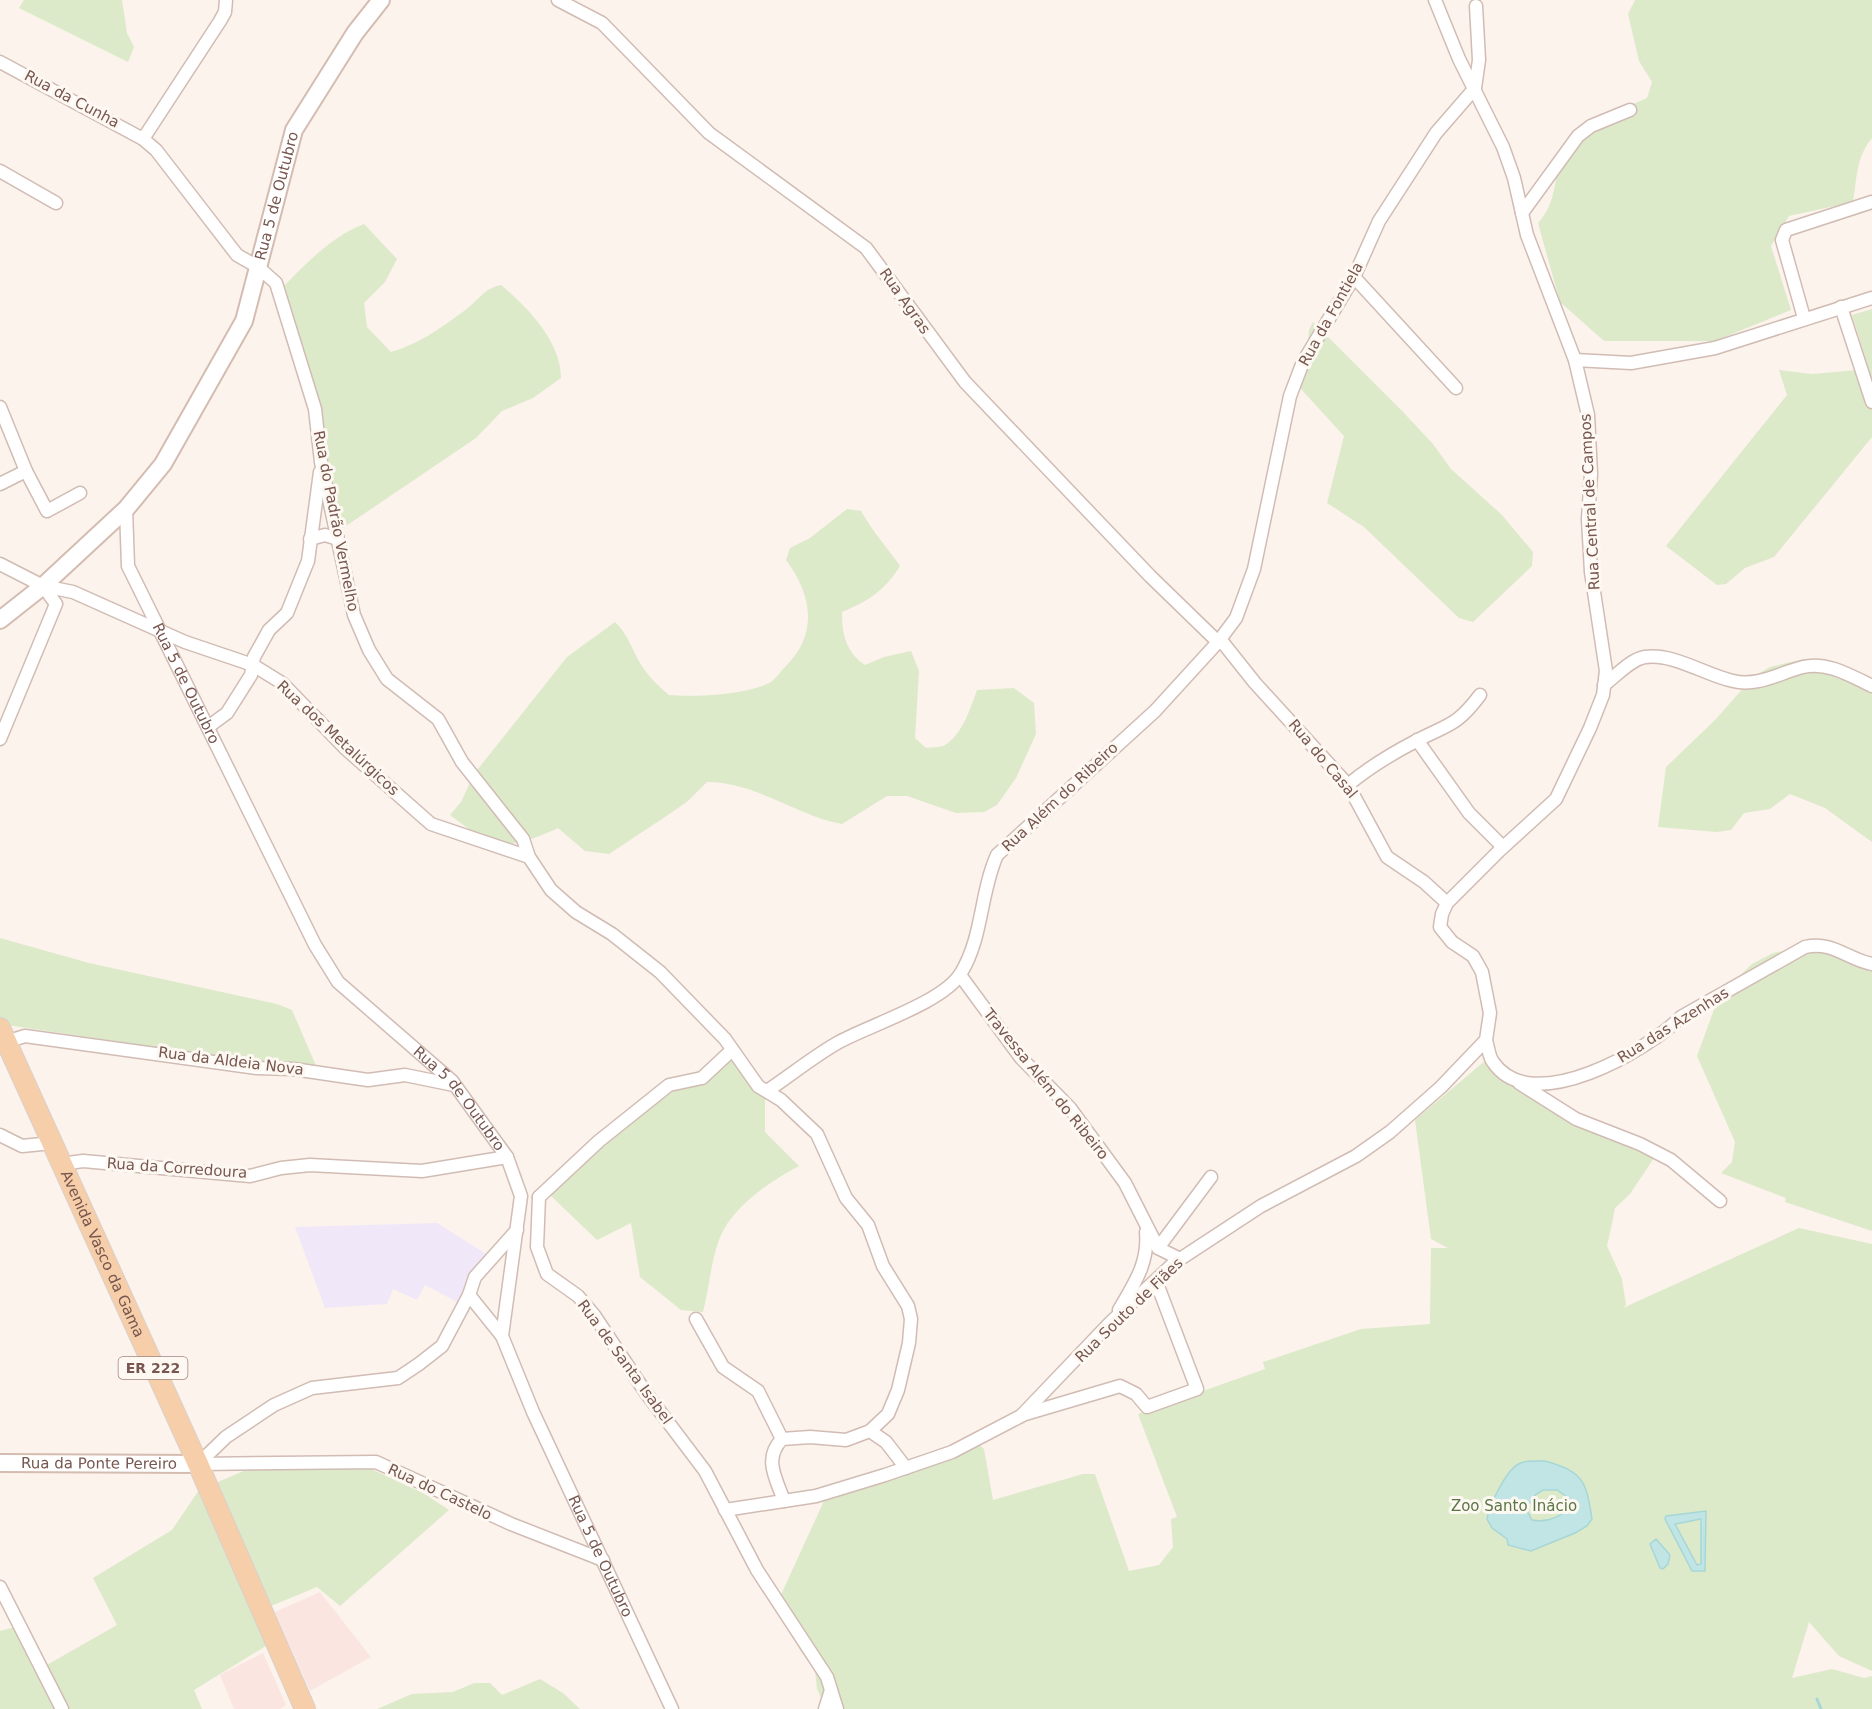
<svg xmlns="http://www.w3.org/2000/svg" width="1872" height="1709" viewBox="0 0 1872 1709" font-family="'DejaVu Sans',sans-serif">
  <rect width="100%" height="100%" fill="#fcf3ec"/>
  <path fill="#fbe5e1" d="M 320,1592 L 371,1657 L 310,1691 L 275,1612 Z
    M 263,1653 L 286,1705 L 280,1709 L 234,1709 L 220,1675 Z"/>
  <path fill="#f0e8f9" d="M 437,1223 L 488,1255 L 459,1303 L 425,1285 L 417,1300 L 393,1289 L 387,1304 L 325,1308 L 295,1227 Z"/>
  <path fill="#dceaca" d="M 24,0 L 122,0 L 127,33 L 134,47 L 128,62 L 19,8 Z
    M 1635,0 L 1872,0 L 1872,138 C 1856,157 1857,178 1853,202 L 1789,216 L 1771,246 L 1791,310 L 1715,341 L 1604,341 L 1560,302 L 1538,223 C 1556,204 1555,179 1560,154 L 1608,115 L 1647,98 L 1652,82 L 1639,61 L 1628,14 Z
    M 364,224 L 397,259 L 385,282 L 364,303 L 367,327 L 391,352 C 419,344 441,328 464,311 C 478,301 484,288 501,285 C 527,307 561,341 561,378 L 533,398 L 502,411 L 476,438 L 343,528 L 332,493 L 324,439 L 307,358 L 280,290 C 305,265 330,237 364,224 Z
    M 1872,309 L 1872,437 L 1774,557 L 1745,568 L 1726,584 L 1717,585 L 1666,546 L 1787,395 L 1779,370 L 1812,374 L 1869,369 L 1852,315 Z
    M 1313,322 L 1404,413 L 1433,444 L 1451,469 L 1502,515 L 1533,552 L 1532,566 L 1473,622 L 1459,618 L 1364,527 L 1327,503 L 1344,436 L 1300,388 L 1299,375 L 1307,352 L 1309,330 Z
    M 847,509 L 861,511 C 872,531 887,547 900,566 C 885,590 869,601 842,612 C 842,635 846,652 865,665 L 884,657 L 911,651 L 919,671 L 915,738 L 926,748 C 931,747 940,748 945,745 C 962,735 971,707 977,690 L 1014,688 L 1034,703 L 1036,734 L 1016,778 L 997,805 L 984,812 L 956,813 L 907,796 L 887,796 L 842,824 C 795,815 756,782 707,782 L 688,801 L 665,817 L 609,854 L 585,851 L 558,828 C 543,835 520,845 503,844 C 486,843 463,825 450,815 L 461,802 L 474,774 L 567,657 L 615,622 C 627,633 632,649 640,663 C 648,676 658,686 669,695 C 696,697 744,695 769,683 C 775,680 780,672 785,667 C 818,635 813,596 786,560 L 790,548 L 810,538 Z
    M 1804,659 L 1820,663 L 1872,685 L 1872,842 L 1825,808 L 1790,794 L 1770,809 L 1744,813 L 1731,830 L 1717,832 L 1658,827 L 1666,767 L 1715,720 L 1754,676 L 1770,667 Z
    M 0,938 L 89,963 L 277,1004 L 292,1010 L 317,1068 L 222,1057 L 0,1024 Z
    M 1813,944 L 1858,951 L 1872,961 L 1872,1231 L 1785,1202 L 1786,1198 L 1721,1173 L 1732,1162 L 1735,1142 L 1697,1056 L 1719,996 L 1732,983 L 1752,964 L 1773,953 Z
    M 728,1052 L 748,1083 L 765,1092 L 765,1132 L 799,1166 C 772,1180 740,1202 724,1229 C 711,1253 710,1286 703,1312 L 681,1310 L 640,1277 L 631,1223 L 597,1240 L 549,1194 L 643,1113 Z
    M 1493,1054 L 1573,1121 L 1654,1158 L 1630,1194 L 1615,1208 L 1611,1228 L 1607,1246 L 1622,1279 L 1626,1305 L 1623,1308 L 1799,1228 L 1872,1244 L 1872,1671 L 1839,1656 L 1809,1622 L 1792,1678 L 1832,1669 L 1864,1678 L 1872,1676 L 1872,1709 L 826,1709 L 817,1689 L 815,1671 L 800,1650 L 775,1608 L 828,1492 C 847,1477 853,1479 875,1475 C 906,1469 944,1451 974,1441 L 984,1449 L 993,1500 L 1083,1474 L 1095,1474 L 1129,1571 L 1159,1565 L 1173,1547 L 1171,1519 L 1177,1517 L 1138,1414 L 1265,1369 L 1263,1362 L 1361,1329 L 1430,1324 L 1431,1248 L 1448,1248 L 1431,1239 L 1415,1120 Z
    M 369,1468 L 423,1493 L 449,1510 L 340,1606 L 317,1587 L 271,1606 L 284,1635 L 194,1690 L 202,1709 L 0,1709 L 0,1631 L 15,1627 L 38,1670 L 117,1625 L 93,1578 L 172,1530 L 199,1490 L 246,1470 Z
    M 540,1679 L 563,1693 L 580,1709 L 377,1709 L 412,1694 L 453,1692 L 474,1683 L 490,1683 L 502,1695 Z"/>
  <path fill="#c1e5e5" stroke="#a7d6d7" stroke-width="1.5" fill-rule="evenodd" d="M 1545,1461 C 1584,1472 1586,1481 1592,1519 L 1587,1526 L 1575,1533 L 1531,1551 L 1508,1545 L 1507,1539 L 1492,1528 L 1487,1519 C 1489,1506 1507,1467 1521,1463 C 1527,1460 1538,1461 1545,1461 ZM 1543,1490 L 1557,1490 L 1570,1499 C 1568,1517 1546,1523 1532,1520 L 1526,1509 L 1535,1495 Z
    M 1706,1511 L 1705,1571 L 1692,1571 L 1665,1519 L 1666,1516 ZM 1701,1519 L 1701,1564 L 1697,1565 L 1675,1524 Z
    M 1656,1539 L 1670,1555 L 1668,1564 L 1663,1569 L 1660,1568 L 1650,1544 Z"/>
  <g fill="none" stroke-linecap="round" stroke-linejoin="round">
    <path stroke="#a7d6d7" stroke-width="3" d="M 1817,1699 L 1821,1709"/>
    <g stroke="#d1bcb4" stroke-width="15">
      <g id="street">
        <path d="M 558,0 L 602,23 L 709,133 L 866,248 L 965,382 L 1150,576 L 1218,642"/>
        <path d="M 0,62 L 143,139 L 156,150 L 237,255 L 258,267 L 276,283 L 315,409 L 321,462 L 354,615 L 369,650 L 387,679 L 438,719 L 462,762 L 523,839 L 529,857 L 551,890 L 576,912 L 612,934 L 660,972 L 725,1039 L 758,1086 L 781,1100 L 817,1134 L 846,1198 L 868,1225 L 883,1266 L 908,1306 L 911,1319 L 909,1343 L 898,1390 L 888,1414 L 870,1431 L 846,1440 L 810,1437 L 782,1439 C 763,1459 776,1478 784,1501"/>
        <path d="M 143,139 L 220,21 L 225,12 L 226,0"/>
        <path d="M 0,171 L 56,203"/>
        <path d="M 1522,213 L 1578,136 L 1591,126 L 1630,110"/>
        <path d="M 1354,277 L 1456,388"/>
        <path d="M 1841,307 L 1872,402"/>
        <path d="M 1804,318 L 1782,240 L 1786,230 L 1872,202"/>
        <path d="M 1575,360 L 1631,363 L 1715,348 L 1872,298"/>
        <path d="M 0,407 L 26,471 L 47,511 L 80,493"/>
        <path d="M 0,484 L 26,471"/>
        <path id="s1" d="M 126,509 L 128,566 L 315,945 L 338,982 L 452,1081 L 507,1157 L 521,1196 L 502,1336 L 533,1412 L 672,1709"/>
        <path d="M 310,539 L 325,535 L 338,539"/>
        <path d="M 0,564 L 43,586 L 56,604 L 0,739"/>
        <path d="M 43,586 L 73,592 L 185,642 L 253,665 L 282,683 L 346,749 L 431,824 L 529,857"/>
        <path d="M 1220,639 L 1255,683 L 1348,785 L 1387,857 L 1424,882 L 1447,903"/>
        <path d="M 1604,685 C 1616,676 1631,659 1645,657 C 1674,653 1705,675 1733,681 C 1758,687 1779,673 1803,667 C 1827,661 1851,676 1872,686"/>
        <path d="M 208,727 L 227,713 L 251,675 L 254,657 L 269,630 L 287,613 L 308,561 L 320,472"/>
        <path d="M 1417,740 L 1469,813 L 1503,847"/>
        <path d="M 1348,785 C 1368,768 1393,753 1416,741 C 1448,724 1456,727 1480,695"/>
        <path d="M 960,975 L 1021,1058 L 1070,1108 L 1125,1183 L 1158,1248 L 1180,1259"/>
        <path d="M 1486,1040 C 1488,1047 1489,1057 1493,1062 C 1531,1119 1648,1050 1681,1017 L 1805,947 C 1834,941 1846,959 1872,964"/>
        <path d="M 6,1042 L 25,1036 L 257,1068 L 293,1069 L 368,1080 L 405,1075 L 454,1085"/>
        <path d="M 1519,1083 L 1576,1119 L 1640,1144 L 1671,1160 L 1720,1201"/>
        <path d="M 767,1091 C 791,1075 814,1056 839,1042 C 870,1025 944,1002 961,973 C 983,937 980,893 997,855 L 1155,711 L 1218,642 L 1236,618 L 1254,569 L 1290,396 L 1303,362 L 1354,277 L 1379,221 L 1436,133 L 1475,88 L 1479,60 L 1476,6"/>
        <path d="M 0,1135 L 22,1146 L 52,1143"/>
        <path d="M 61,1164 L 83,1161 L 250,1176 L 281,1168 L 310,1165 L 422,1171 L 507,1157"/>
        <path d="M 539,1197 L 537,1247 L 547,1274 L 578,1296 L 594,1315 L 646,1393 L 705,1471 L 757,1570 L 827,1677 L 837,1709"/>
        <path d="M 539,1197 L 599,1141 L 669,1085 L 702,1078 L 732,1050"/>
        <path d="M 1158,1248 L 1211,1177"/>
        <path d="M 469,1295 L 502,1336"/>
        <path d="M 1119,1310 C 1134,1284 1149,1263 1146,1232"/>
        <path d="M 696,1319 L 723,1367 L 758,1391 L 782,1439"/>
        <path d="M 1022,1415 L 1120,1386 L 1136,1394 L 1147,1407 L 1197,1389 L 1156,1281"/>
        <path d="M 870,1431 L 886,1442 L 906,1468"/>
        <path d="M 198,1464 L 376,1462 L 511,1524 L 603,1560"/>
        <path d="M 198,1464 L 226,1437 L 274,1405 L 312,1388 L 398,1378 L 419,1364 L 442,1346 L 469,1295 L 475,1277 L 517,1230"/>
        <path d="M 725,1510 L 816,1496 L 885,1475 L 952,1452 L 1021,1416 L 1110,1323 L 1174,1263 L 1261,1206 L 1356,1156 L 1390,1132 L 1441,1087 L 1486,1040 L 1490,1013 L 1482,972 L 1473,956 L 1452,942 L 1440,927 L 1442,914 L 1447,903 L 1500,850 L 1556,799 L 1590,728 L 1603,695 L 1606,671 L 1591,572 L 1588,519 L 1591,474 L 1588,415 L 1575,360 L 1527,235 L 1514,178 L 1503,147 L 1459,59 L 1435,0"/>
        <path d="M 0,1587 L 62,1709"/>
        <path d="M 825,1709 L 831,1690"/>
      </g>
    </g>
    <g stroke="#d4bcb1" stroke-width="20">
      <g id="secondary">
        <path id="s2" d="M 0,620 L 43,586 L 126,509 L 163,464 L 244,321 L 294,130 L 355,33 L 381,0"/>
        <path id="s3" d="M 0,1463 L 198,1464"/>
      </g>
    </g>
    <g stroke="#d9d0ce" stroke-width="22">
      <g id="primary">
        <path id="s4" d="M 0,1028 L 198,1464 L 305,1709"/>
      </g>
    </g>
    <use href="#street" stroke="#fff" stroke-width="12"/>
    <use href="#secondary" stroke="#fff" stroke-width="16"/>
    <use href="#primary" stroke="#f6cea9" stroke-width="20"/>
  </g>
  <g text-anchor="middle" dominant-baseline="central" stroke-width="6" stroke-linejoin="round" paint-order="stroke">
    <rect fill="#fef8f3" stroke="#a08780" stroke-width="1.5" x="118.5" y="1357" width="69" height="22" rx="4.5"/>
    <g font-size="14" font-weight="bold" fill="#77574f">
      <text x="153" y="1368">ER 222</text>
    </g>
    <g font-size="15" fill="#77574f" stroke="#fef8f3">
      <text transform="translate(72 99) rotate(28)">Rua da Cunha</text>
      <text stroke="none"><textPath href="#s2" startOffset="520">Rua 5 de Outubro</textPath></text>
      <text transform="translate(905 301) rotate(55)">Rua Agras</text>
      <text transform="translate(1331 314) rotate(-61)">Rua da Fontiela</text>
      <text transform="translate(1590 502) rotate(-93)">Rua Central de Campos</text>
      <text transform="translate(336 521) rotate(79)">Rua do Padrão Vermelho</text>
      <text stroke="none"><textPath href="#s1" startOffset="188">Rua 5 de Outubro</textPath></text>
      <text transform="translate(338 738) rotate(43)">Rua dos Metalúrgicos</text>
      <text transform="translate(1323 759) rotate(50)">Rua do Casal</text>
      <text transform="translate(1060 797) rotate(-43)">Rua Além do Ribeiro</text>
      <text transform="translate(1673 1025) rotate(-32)">Rua das Azenhas</text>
      <text transform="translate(231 1061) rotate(7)">Rua da Aldeia Nova</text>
      <text transform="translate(1046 1084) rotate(51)">Travessa Além do Ribeiro</text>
      <text stroke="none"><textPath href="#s1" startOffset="692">Rua 5 de Outubro</textPath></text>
      <text transform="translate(177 1168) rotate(4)">Rua da Corredoura</text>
      <text stroke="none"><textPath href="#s4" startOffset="248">Avenida Vasco da Gama</textPath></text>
      <text transform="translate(1129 1310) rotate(-44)">Rua Souto de Fiães</text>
      <text transform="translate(625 1362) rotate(54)">Rua de Santa Isabel</text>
      <text stroke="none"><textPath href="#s3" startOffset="99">Rua da Ponte Pereiro</textPath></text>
      <text transform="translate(440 1492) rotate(25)">Rua do Castelo</text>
      <text stroke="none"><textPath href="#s1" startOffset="1192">Rua 5 de Outubro</textPath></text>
    </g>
    <g font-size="15" fill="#5a7644" stroke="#fef8f3">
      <text x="1514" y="1506">Zoo Santo Inácio</text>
    </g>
  </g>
</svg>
